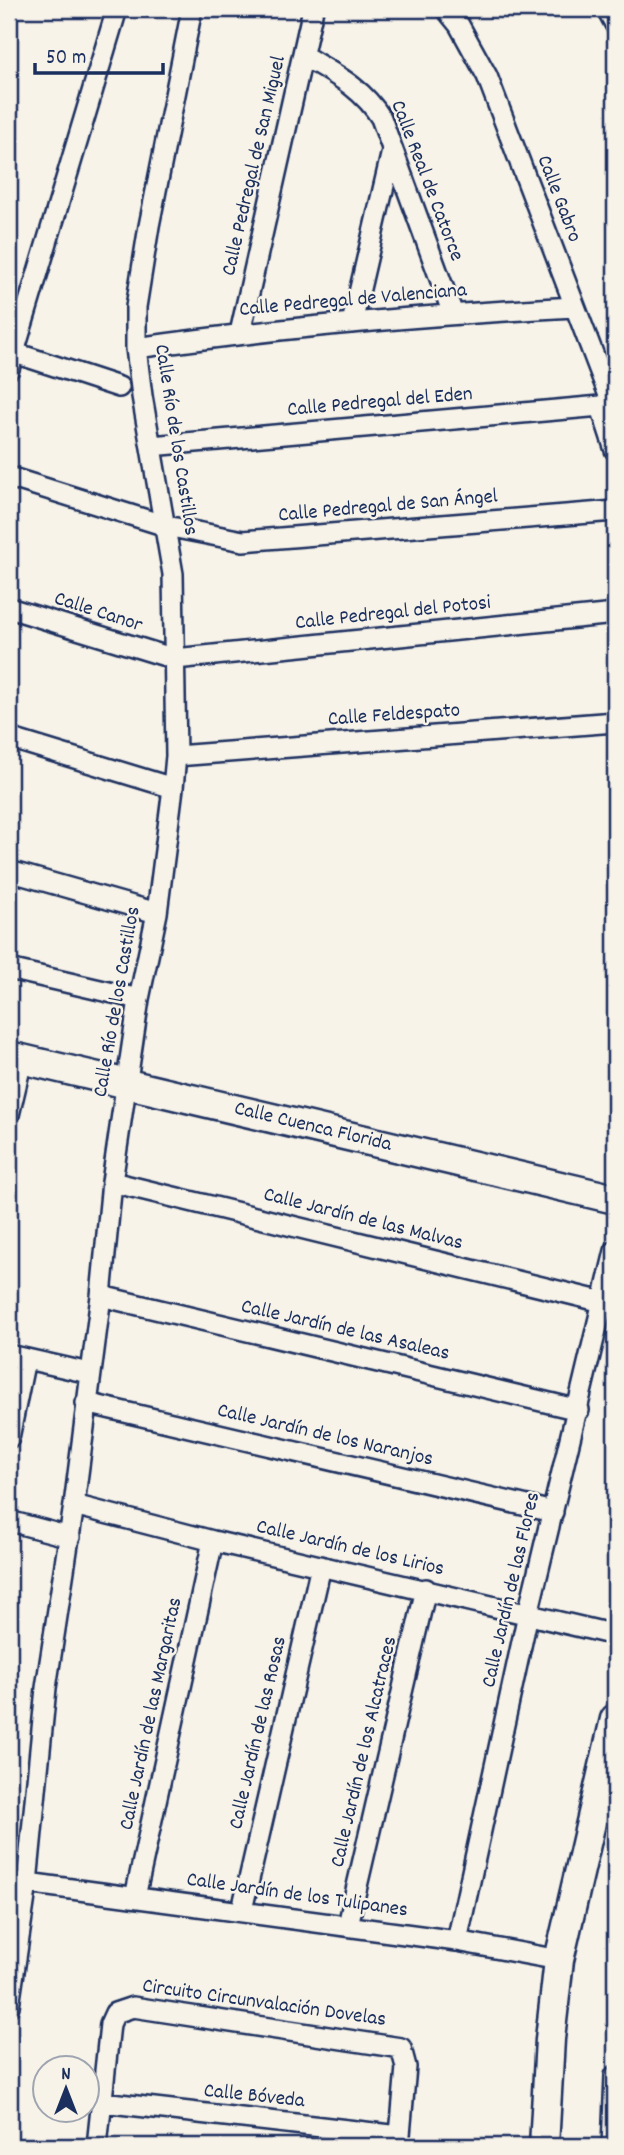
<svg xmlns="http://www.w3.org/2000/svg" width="624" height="2155" viewBox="0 0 624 2155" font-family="Dekko,sans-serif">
  <rect width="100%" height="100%" fill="#f7f3e8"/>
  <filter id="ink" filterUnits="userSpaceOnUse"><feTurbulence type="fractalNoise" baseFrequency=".0143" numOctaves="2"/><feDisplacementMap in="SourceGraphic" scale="14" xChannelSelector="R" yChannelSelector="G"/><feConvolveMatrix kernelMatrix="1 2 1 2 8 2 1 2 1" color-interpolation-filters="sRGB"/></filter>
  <g filter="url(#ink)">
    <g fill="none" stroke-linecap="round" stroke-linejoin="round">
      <g stroke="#1b2f5e" stroke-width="24">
        <path id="street" d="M 446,9 L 459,25 L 487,76 L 615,411
          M 607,9 L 615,24
          M 304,56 C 334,74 362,87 381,118 L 453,314
          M 352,323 L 392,151
          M 240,333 L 313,9
          M 136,348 C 282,327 427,315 574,307
          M 9,351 L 119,387
          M 9,369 L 117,9
          M 601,407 L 615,450
          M 151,446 L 612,405
          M 9,477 L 166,526 L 243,541 L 615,511
          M 9,608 L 175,659 L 615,614
          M 9,738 L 173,788
          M 176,756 L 615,722
          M 9,871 L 157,913
          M 9,969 L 139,999
          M 9,1115 L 22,1060
          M 112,1182 L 603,1302
          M 101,1296 L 579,1410
          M 9,1355 L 89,1373
          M 86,1403 L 553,1512
          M 9,1438 L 25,1359
          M 74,1505 L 213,1541 L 615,1635
          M 9,1521 L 70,1537
          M 27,1883 L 457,1941 L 559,1960
          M 135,1897 L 213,1541
          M 242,1910 L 321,1566
          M 348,1925 L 426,1589
          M 457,1941 L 528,1614 L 615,1251
          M 9,2006 L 27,1883 L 46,1688 L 74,1505 L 101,1296 L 112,1182 L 139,999 L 157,913 L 173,788 L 176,756 L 173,574 L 142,396 L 136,348 L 136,307 L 149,226 L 192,9
          M 102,2102 L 400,2136
          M 97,2146 L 110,2024 L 115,2013 L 133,2007 L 401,2048 L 406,2067 L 399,2146
          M 612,2146 L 615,2076"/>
      </g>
      <g stroke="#1b2f5e" stroke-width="33">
        <g id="secondary">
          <path id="s1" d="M 9,1056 L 615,1199"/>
          <path d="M 544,2146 L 550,2039 L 559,1960 L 615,1719"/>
        </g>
      </g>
      <use href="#street" stroke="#f7f3e8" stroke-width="19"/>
      <use href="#secondary" stroke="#f7f3e8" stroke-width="28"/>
    </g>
  </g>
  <g text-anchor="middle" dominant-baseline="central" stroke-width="5" stroke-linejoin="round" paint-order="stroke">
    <g font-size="21" fill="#1b2f5e" stroke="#f7f3e8">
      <text transform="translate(255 166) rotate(-77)">Calle Pedregal de San Miguel</text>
      <text transform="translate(426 181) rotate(69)">Calle Real de Catorce</text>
      <text transform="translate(558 199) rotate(69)">Calle Gabro</text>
      <text transform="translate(353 301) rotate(-5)">Calle Pedregal de Valenciana</text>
      <text transform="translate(380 403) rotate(-5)">Calle Pedregal del Eden</text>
      <text transform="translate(175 440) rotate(81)">Calle Río de los Castillos</text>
      <text transform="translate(388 507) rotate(-5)">Calle Pedregal de San Ángel</text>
      <text transform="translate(98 613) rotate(18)">Calle Canor</text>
      <text transform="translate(393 614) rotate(-6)">Calle Pedregal del Potosi</text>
      <text transform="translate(394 716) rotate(-4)">Calle Feldespato</text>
      <text transform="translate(118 1002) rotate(-80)">Calle Río de los Castillos</text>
      <text stroke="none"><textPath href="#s1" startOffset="312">Calle Cuenca Florida</textPath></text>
      <text transform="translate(363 1220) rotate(14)">Calle Jardín de las Malvas</text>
      <text transform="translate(345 1331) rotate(13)">Calle Jardín de las Asaleas</text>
      <text transform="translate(325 1436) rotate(13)">Calle Jardín de los Naranjos</text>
      <text transform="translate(350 1549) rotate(13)">Calle Jardín de los Lirios</text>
      <text transform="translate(512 1590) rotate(-77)">Calle Jardín de las Flores</text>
      <text transform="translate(152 1714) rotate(-78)">Calle Jardín de las Margaritas</text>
      <text transform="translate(259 1733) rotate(-77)">Calle Jardín de las Rosas</text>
      <text transform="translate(365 1752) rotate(-77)">Calle Jardín de los Alcatraces</text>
      <text transform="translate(297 1896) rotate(8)">Calle Jardín de los Tulipanes</text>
      <text transform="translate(264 2004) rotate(8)">Circuito Circunvalación Dovelas</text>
      <text transform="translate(254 2097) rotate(6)">Calle Bóveda</text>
    </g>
  </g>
  <rect width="624" height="2155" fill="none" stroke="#f7f3e8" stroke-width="35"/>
  <rect x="18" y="18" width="589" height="2120" fill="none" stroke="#1b2f5e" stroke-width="2.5" filter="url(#ink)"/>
  <g transform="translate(66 2089)"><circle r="33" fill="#f7f3e8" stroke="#9fa5b1" stroke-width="2"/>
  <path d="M0-5L12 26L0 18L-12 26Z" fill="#1b2f5e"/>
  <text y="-10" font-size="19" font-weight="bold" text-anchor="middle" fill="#1b2f5e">N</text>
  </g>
  <path d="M35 63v10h128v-10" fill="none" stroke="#1b2f5e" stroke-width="3.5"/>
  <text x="46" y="63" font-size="21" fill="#1b2f5e" stroke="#f7f3e8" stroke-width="5" paint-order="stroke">50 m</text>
</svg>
